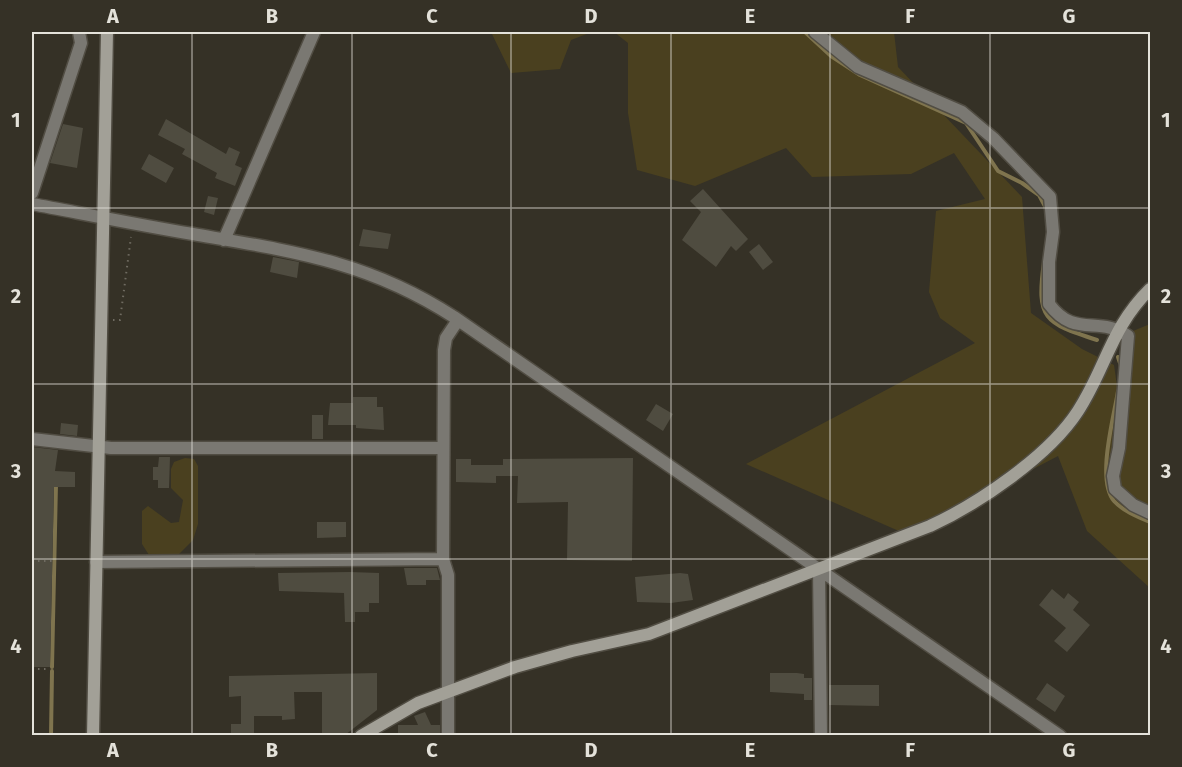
<svg xmlns="http://www.w3.org/2000/svg" width="1182" height="767" viewBox="0 0 1182 767" font-family="'Fira Sans',sans-serif">
  <rect width="100%" height="100%" fill="#353126"/>
  <path fill="#4a401f" d="M 491,32 L 592,32 L 571,40 L 560,69 L 511,73 Z
    M 614,32 L 894,32 L 898,67 L 1022,197 L 1031,313 L 1082,349 L 1114,365 L 1121,413 L 1133,331 L 1150,324 L 1150,588 L 1087,531 L 1058,456 L 908,535 L 746,464 L 975,343 L 940,318 L 929,292 L 936,211 L 985,199 L 954,153 L 911,174 L 812,177 L 786,148 L 695,186 L 637,170 L 628,113 L 628,43 Z
    M 185,458 L 194,459 L 198,466 L 198,524 L 193,540 L 178,555 L 149,555 L 142,544 L 142,511 L 148,506 L 171,523 L 179,522 L 183,500 L 171,488 L 171,469 L 174,462 Z"/>
  <g fill="none" stroke-linecap="round" stroke-linejoin="round">
    <path stroke="#7f744e" stroke-width="4" d="M 805,32 L 831,56 L 860,75 L 966,123 L 998,171 L 1022,183 L 1039,195 L 1047,210
      M 1044,262 C 1036,319 1044,323 1097,340
      M 1118,357 L 1121,366
      M 1118,391 C 1114,417 1096,480 1114,501 C 1123,511 1138,517 1150,522
      M 52,667 L 56,484
      M 51,736 L 52,671"/>
  </g>
  <path fill="#4f4c40" d="M 166,119 L 226,154 L 229,147 L 240,152 L 235,165 L 242,168 L 235,186 L 215,178 L 217,173 L 182,154 L 185,149 L 158,135 Z
    M 63,124 L 83,128 L 77,168 L 50,163 Z
    M 149,154 L 174,168 L 166,183 L 141,169 Z
    M 703,189 L 748,239 L 736,251 L 731,246 L 716,267 L 682,240 L 701,212 L 690,201 Z
    M 208,196 L 218,198 L 214,215 L 204,212 Z
    M 363,229 L 391,234 L 388,249 L 359,246 Z
    M 759,244 L 773,262 L 763,270 L 749,252 Z
    M 273,257 L 299,262 L 297,278 L 270,272 Z
    M 353,397 L 377,397 L 377,407 L 383,407 L 384,430 L 356,428 L 356,425 L 328,425 L 330,403 L 353,403 Z
    M 656,404 L 673,414 L 663,431 L 646,420 Z
    M 312,415 L 323,415 L 323,439 L 312,439 Z
    M 61,423 L 78,425 L 77,436 L 60,434 Z
    M 32,447 L 58,450 L 55,471 L 75,472 L 75,487 L 54,487 L 50,667 L 32,667 Z
    M 159,457 L 170,457 L 169,488 L 158,488 L 158,480 L 153,480 L 153,467 L 158,467 Z
    M 633,458 L 632,561 L 567,560 L 568,502 L 517,503 L 518,476 L 496,476 L 496,483 L 456,482 L 456,459 L 471,459 L 471,465 L 503,465 L 503,459 Z
    M 317,522 L 346,522 L 346,537 L 317,538 Z
    M 404,568 L 437,568 L 440,580 L 426,580 L 426,585 L 407,585 Z
    M 350,572 L 379,573 L 379,603 L 369,603 L 369,612 L 355,612 L 355,622 L 345,622 L 344,593 L 279,591 L 278,573 Z
    M 680,573 L 688,574 L 693,600 L 671,603 L 637,602 L 635,577 Z
    M 1052,589 L 1064,599 L 1068,593 L 1079,602 L 1073,610 L 1090,625 L 1067,652 L 1054,641 L 1066,628 L 1039,605 Z
    M 377,673 L 377,710 L 345,735 L 322,735 L 322,692 L 294,692 L 295,719 L 282,720 L 282,716 L 254,716 L 254,735 L 231,735 L 231,724 L 241,724 L 241,696 L 229,697 L 229,676 Z
    M 770,673 L 797,673 L 804,674 L 804,678 L 812,678 L 812,700 L 804,700 L 804,694 L 770,692 Z
    M 1047,683 L 1065,696 L 1055,712 L 1036,699 Z
    M 829,685 L 879,685 L 879,706 L 829,705 Z
    M 425,712 L 431,725 L 440,725 L 440,735 L 398,735 L 398,725 L 418,725 L 414,716 Z"/>
  <g fill="none" stroke-linecap="round" stroke-linejoin="round">
    <g stroke="#514d43" stroke-width="15">
      <path id="street" d="M 815,32 L 858,67 L 962,112 L 993,138 L 1050,197 L 1053,232 L 1049,262 L 1049,304 C 1075,339 1098,315 1128,336 L 1119,448 L 1113,476 L 1115,489 L 1133,505 L 1150,513
        M 32,193 L 81,43 L 79,32
        M 32,204 C 85,214 139,225 193,234 C 291,251 368,261 454,317 L 1060,736
        M 224,240 L 314,32
        M 32,439 L 111,448 L 443,448
        M 96,562 L 443,559
        M 819,569 L 821,736
        M 448,736 L 448,575 L 443,559 L 444,350 L 446,338 L 458,320"/>
    </g>
    <g stroke="#514d43" stroke-width="15">
      <path id="secondary" d="M 93,736 L 107,32
        M 361,736 L 418,703 L 515,667 L 572,651 L 649,634 L 930,526 C 978,504 1049,456 1078,411 C 1106,368 1111,327 1150,289"/>
    </g>
    <path stroke="#6f6b61" stroke-width="2" stroke-dasharray="1.5 4.5" stroke-linecap="butt" d="M 113,320 L 120,320 L 131,237
      M 32,561 L 52,561
      M 32,669 L 50,669"/>
    <use href="#street" stroke="#7a7872" stroke-width="12"/>
    <use href="#secondary" stroke="#a2a097" stroke-width="12"/>
  </g>
  <path fill="none" stroke="#e4e2da" stroke-width="1.5" stroke-opacity="0.55" d="M 192,32 L 192,736M 352,32 L 352,736M 511,32 L 511,736M 671,32 L 671,736M 830,32 L 830,736M 990,32 L 990,736M 32,208 L 1150,208M 32,384 L 1150,384M 32,559 L 1150,559"/>
  <rect width="1182" height="767" fill="none" stroke="#353126" stroke-width="66"/>
  <rect x="33" y="33" width="1116" height="701" fill="none" stroke="#e4e2da" stroke-width="2"/>
  <g font-size="20" text-anchor="middle" font-weight="bold" fill="#e4e2da">
    <text x="113" y="23">A</text>
    <text x="272" y="23">B</text>
    <text x="432" y="23">C</text>
    <text x="591" y="23">D</text>
    <text x="750" y="23">E</text>
    <text x="910" y="23">F</text>
    <text x="1069" y="23">G</text>
    <text x="16" y="127">1</text>
    <text x="1166" y="127">1</text>
    <text x="16" y="303">2</text>
    <text x="1166" y="303">2</text>
    <text x="16" y="478">3</text>
    <text x="1166" y="478">3</text>
    <text x="16" y="653">4</text>
    <text x="1166" y="653">4</text>
    <text x="113" y="757">A</text>
    <text x="272" y="757">B</text>
    <text x="432" y="757">C</text>
    <text x="591" y="757">D</text>
    <text x="750" y="757">E</text>
    <text x="910" y="757">F</text>
    <text x="1069" y="757">G</text>
  </g>
</svg>
